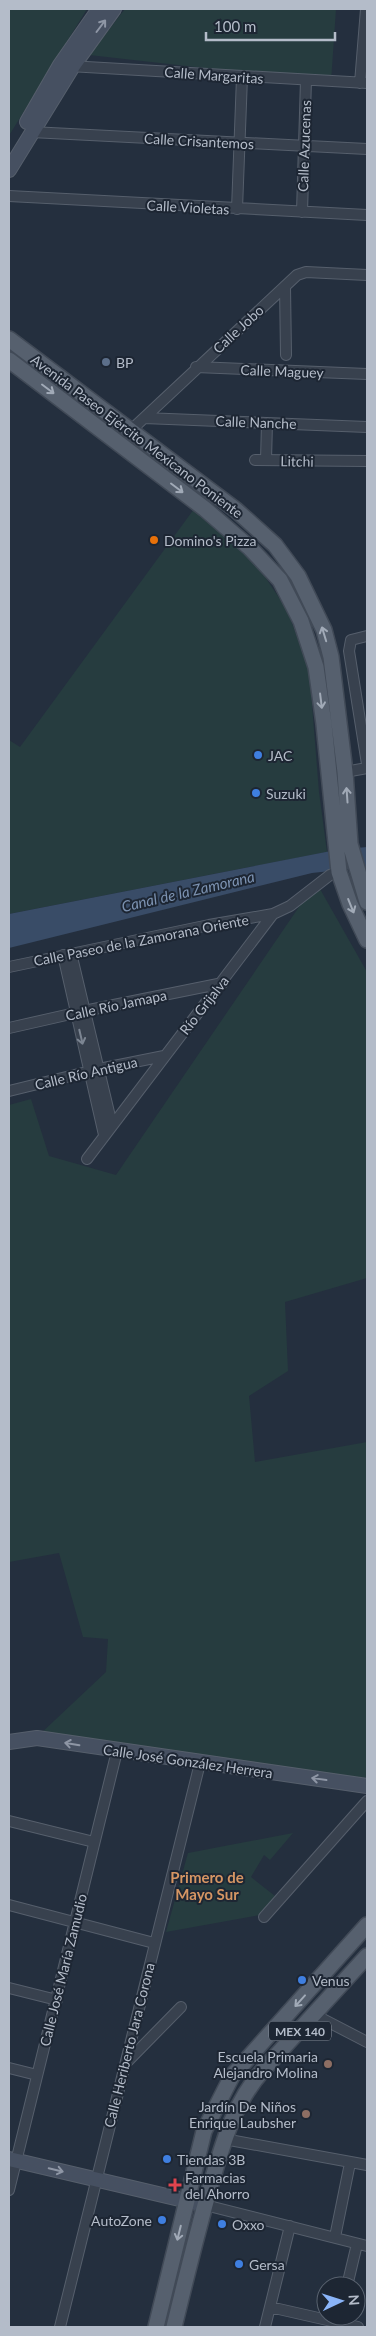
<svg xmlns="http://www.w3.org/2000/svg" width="376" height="2336" viewBox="0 0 376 2336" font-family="Lato,sans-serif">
  <rect width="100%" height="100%" fill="#242f3e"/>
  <path fill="#263c3f" d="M 10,9 L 87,9 L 10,134 Z
    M 125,9 L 336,9 L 331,82 L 89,55 Z
    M 194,509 L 255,562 L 286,608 L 309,667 L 319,792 L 327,852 L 9,914 L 9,740 L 20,747 Z
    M 316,882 L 367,972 L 367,1278 L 285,1302 L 288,1371 L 249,1396 L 255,1462 L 367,1442 L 367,1778 L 38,1736 L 106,1672 L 108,1639 L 83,1637 L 59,1553 L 9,1562 L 9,1105 L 31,1099 L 49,1156 L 116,1175 Z
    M 293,1833 L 270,1860 L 264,1855 L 251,1877 L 275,1896 L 260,1915 L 166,1932 L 188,1853 Z"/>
  <path fill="#394c67" d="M 367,847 L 367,867 L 312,873 L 9,948 L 9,914 L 336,850 Z"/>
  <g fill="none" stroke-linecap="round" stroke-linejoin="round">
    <g stroke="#565f6c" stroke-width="12">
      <path id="street" d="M 69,66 L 367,83
        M 360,83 L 366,9
        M 31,132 L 367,149
        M 9,196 L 367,215
        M 237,209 L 242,77
        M 302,212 L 306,80
        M 285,286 L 286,355
        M 196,367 L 367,374
        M 144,418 L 367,427
        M 129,432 L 297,275 L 306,272 L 367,275
        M 255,460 L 367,461
        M 266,460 L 267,423
        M 367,636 L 351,640 L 349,651 L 367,764
        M 345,772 L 367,768
        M 71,953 L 112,1125
        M 63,955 L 104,1135
        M 9,967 L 209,925 L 273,914
        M 9,1028 L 84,1011 L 223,983
        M 9,1091 L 99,1069 L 164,1056
        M 87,1159 L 273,914 L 290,906 L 330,875 L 339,872
        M 9,1821 L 94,1842
        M 9,1905 L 154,1943
        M 264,1917 L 367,1801
        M 9,1988 L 57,2000
        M 315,2015 L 367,2042
        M 126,2063 L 181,2007
        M 9,2068 L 37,2075
        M 224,2139 L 367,2165
        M 9,2190 L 117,1751
        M 205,2205 L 367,2246
        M 335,2237 L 350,2163
        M 347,2286 L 357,2244
        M 270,2307 L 358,2327
        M 60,2327 L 200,1763
        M 265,2327 L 290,2226"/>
    </g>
    <g stroke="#565f6c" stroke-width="16">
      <path id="secondary" d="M 27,122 L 60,65 L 99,9
        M 9,170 L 73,66 L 114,9
        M 9,1742 L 37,1738 L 367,1786
        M 9,2159 L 205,2205"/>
    </g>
    <g stroke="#414a57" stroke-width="18">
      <path id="primary" d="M 9,339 L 236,510 L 275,545 L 298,576 L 324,630 L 331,657 L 345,772 L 350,844 L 367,902
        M 9,360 L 205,509 L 250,548 L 280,580 L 301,621 L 316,667 L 324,724 L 339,872 L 350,904 L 367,940
        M 156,2327 L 204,2131 L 232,2076 L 367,1925
        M 174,2327 C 185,2282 196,2236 209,2191 C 222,2147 232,2105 263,2070 L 367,1956"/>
    </g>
    <use href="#street" stroke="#38414e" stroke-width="10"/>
    <use href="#secondary" stroke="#465061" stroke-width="14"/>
    <use href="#primary" stroke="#56606e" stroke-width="15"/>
  </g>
  <defs><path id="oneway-shaft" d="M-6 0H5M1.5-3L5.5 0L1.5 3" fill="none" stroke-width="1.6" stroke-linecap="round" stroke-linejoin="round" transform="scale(1.25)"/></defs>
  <g stroke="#8e96a5">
    <use href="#oneway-shaft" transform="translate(101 26) rotate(-53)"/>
    <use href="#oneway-shaft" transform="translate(72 1744) rotate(-171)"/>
    <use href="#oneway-shaft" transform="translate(319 1779) rotate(-172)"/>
    <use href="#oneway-shaft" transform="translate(56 2170) rotate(14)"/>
  </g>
  <g stroke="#a1aab7">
    <use href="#oneway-shaft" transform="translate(48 389) rotate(37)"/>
    <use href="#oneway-shaft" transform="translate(177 488) rotate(37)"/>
    <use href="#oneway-shaft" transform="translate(324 634) rotate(-107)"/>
    <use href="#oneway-shaft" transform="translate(321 701) rotate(83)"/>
    <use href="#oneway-shaft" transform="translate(347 795) rotate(-94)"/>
    <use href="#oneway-shaft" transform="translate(351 906) rotate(68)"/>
    <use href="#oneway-shaft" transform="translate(300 2001) rotate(132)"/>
    <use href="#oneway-shaft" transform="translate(179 2233) rotate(104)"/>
  </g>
  <use stroke="#7c8592" href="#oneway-shaft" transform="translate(81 1037) rotate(77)"/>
  <circle fill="#5c6f8a" stroke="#1d2633" stroke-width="2" cx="106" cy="362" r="5"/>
  <circle fill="#e8710a" stroke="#1d2633" stroke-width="2" cx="154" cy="540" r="5"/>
  <g fill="#3f7fe0" stroke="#1d2633" stroke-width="2">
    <circle cx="258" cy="755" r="5"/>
    <circle cx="256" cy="793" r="5"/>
    <circle cx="302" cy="1980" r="5"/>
    <circle cx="167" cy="2159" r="5"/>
    <circle cx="162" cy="2220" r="5"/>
    <circle cx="222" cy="2224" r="5"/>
    <circle cx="239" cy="2264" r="5"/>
  </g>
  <g fill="#8d6e63" stroke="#1d2633" stroke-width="2">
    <circle cx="328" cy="2064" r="5"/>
    <circle cx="306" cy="2114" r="5"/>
  </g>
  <path fill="#e0444e" stroke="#1d2633" stroke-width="2" d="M172.5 2177.5h5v5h5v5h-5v5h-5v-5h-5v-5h5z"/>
  <g text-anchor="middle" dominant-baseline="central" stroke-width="4" stroke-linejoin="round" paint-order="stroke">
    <rect fill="#1d2633" stroke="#878f9c" stroke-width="1" x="269" y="2021.5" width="62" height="19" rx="4"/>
    <g font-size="12" font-weight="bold" fill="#b4bcc9">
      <text x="300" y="2031">MEX 140</text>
    </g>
    <g font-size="14" fill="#b4bcc9" stroke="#1d2633">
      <text transform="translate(214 75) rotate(4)">Calle Margaritas</text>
      <text transform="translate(199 141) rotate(3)">Calle Crisantemos</text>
      <text transform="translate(304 146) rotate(-88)">Calle Azucenas</text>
      <text transform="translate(188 207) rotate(3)">Calle Violetas</text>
      <text transform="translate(238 329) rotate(-43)">Calle Jobo</text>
      <text transform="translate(282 371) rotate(2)">Calle Maguey</text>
      <text transform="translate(256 422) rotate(2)">Calle Nanche</text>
      <text transform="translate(137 436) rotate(37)">Avenida Paseo Ejército Mexicano Poniente</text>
      <text transform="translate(297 461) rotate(1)">Litchi</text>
      <text transform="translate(141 940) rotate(-11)">Calle Paseo de la Zamorana Oriente</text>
      <text transform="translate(116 1005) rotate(-12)">Calle Río Jamapa</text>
      <text transform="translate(204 1005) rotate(-52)">Río Grijalva</text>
      <text transform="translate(86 1073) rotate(-13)">Calle Río Antigua</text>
      <text transform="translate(188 1761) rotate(8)">Calle José González Herrera</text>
      <text transform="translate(63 1970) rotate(-76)">Calle José María Zamudio</text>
      <text transform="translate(129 2045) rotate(-76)">Calle Heriberto Jara Corona</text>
    </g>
    <g font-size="14" fill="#b4bcc9" stroke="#1d2633" text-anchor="start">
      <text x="116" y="362">BP</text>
      <text x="164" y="540">Domino's Pizza</text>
      <text x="268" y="755">JAC</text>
      <text x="266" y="793">Suzuki</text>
      <text x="312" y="1980">Venus</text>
      <text x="318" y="2056" text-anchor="end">Escuela Primaria<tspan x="318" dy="16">Alejandro Molina</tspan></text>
      <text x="296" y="2106" text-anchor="end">Jardín De Niños<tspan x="296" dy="16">Enrique Laubsher</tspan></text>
      <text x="177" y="2159">Tiendas 3B</text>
      <text x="185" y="2177">Farmacias<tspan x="185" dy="16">del Ahorro</tspan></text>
      <text x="152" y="2220" text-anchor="end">AutoZone</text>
      <text x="232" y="2224">Oxxo</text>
      <text x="249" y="2264">Gersa</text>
    </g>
    <g font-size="15" font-style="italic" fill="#7c92b1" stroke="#1d2633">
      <text transform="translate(188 891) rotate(-13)">Canal de la Zamorana</text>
    </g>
    <g font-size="15" font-weight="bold" fill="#d59563" stroke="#1d2633">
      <text x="207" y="1877">Primero de<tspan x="207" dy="17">Mayo Sur</tspan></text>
    </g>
  </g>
  <rect width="376" height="2336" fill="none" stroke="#b4bcc9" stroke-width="20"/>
  <g transform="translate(341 2301) rotate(86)"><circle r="24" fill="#1d2633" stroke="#59626f"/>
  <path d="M0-4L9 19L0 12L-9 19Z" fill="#8ab4f8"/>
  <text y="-8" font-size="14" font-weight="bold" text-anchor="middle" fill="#b4bcc9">N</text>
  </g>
  <path d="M206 32v8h129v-8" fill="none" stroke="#b4bcc9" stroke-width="2.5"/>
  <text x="214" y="32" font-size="15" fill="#b4bcc9" stroke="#1d2633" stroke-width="4" paint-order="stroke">100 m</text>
</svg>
